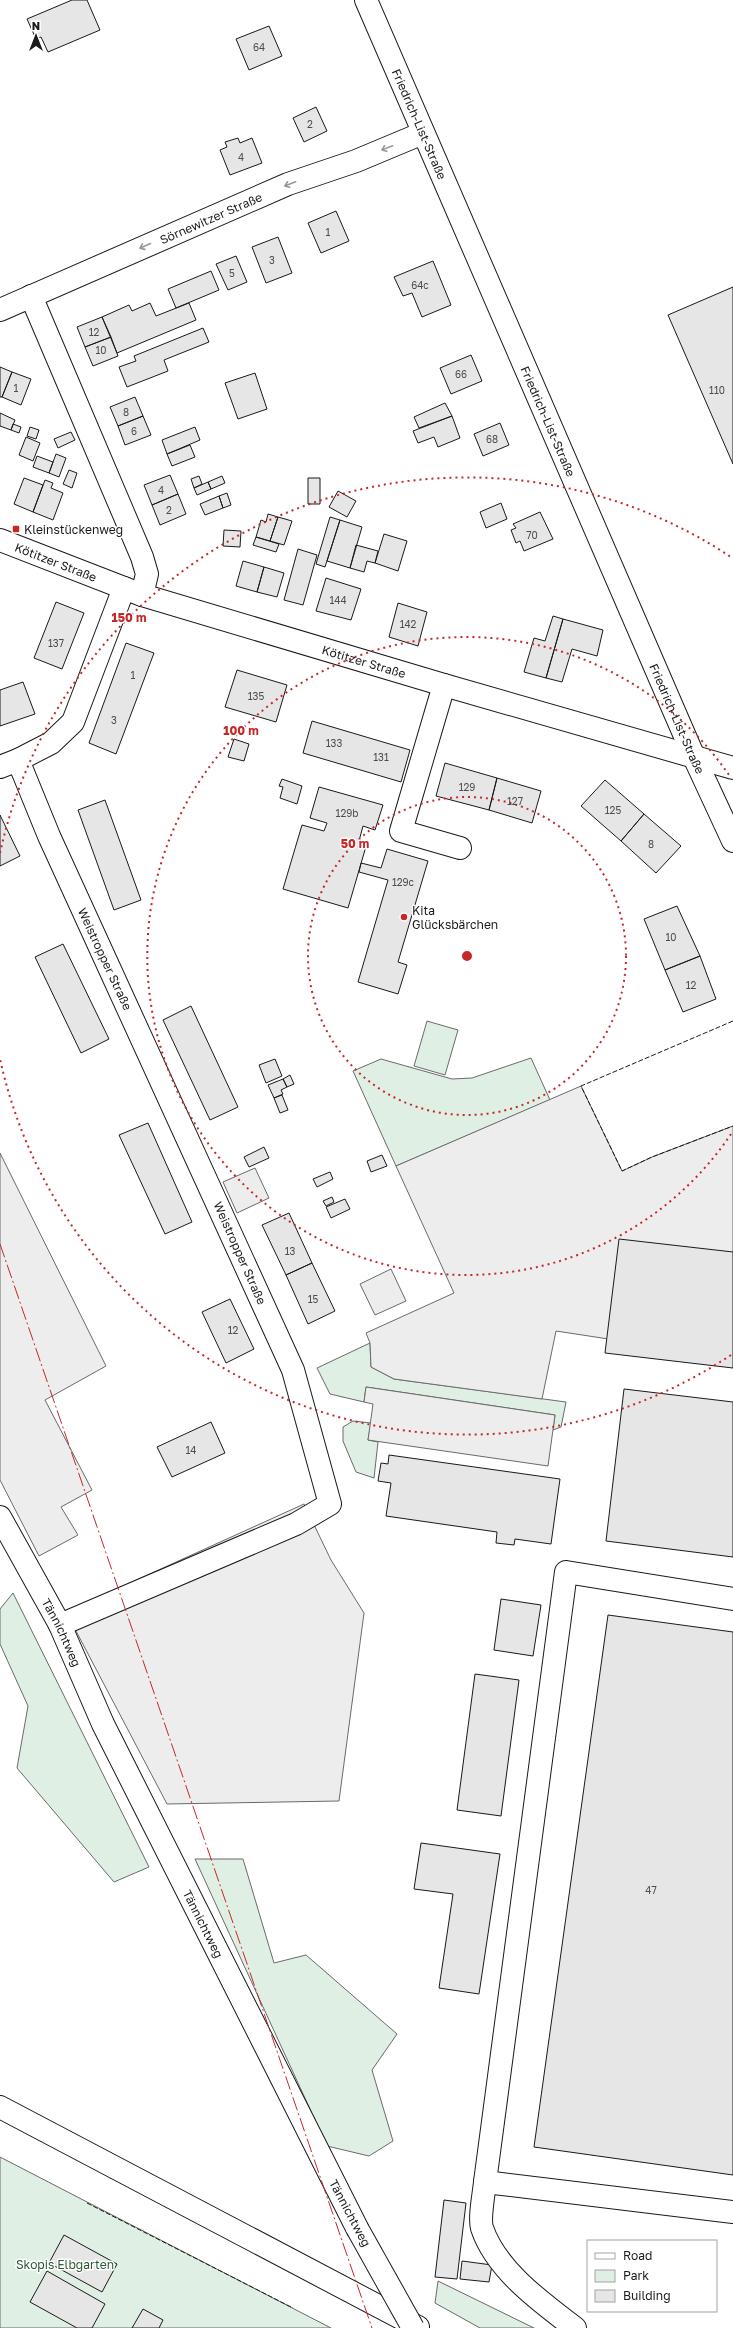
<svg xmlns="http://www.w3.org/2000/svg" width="733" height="2328" viewBox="0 0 733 2328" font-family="'Golos Text',sans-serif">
  <rect width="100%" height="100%" fill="#fff"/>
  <path fill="#e0efe3" stroke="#6a6a6a" d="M 427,1021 L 458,1030 L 445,1075 L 414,1066 Z
    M 531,1058 L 550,1100 L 396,1166 L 353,1071 L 381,1059 L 452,1079 L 472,1078 Z
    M 370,1343 L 371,1367 L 394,1379 L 566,1402 L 561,1427 L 553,1430 L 555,1415 L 366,1387 L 364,1402 L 330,1394 L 317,1368 Z
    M 353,1421 L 371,1423 L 368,1440 L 378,1442 L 374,1478 L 356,1472 L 343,1441 L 343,1427 Z
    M 13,1593 L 149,1867 L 114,1882 L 17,1768 L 28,1706 L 0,1644 L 0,1609 Z
    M 195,1859 L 243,1859 L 274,1963 L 306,1955 L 397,2034 L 372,2070 L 393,2141 L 369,2156 L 327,2146 Z
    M 0,2157 L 331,2328 L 0,2328 Z
    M 438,2281 L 534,2328 L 480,2328 L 435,2303 Z"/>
  <path fill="#ededed" stroke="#6a6a6a" d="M 581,1086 L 622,1171 L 652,1157 L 733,1126 L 733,1358 L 556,1331 L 542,1399 L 394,1379 L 371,1367 L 370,1343 L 366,1333 L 454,1293 L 396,1166 Z
    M 0,1153 L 106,1366 L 45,1400 L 92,1490 L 61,1507 L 78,1535 L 39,1556 L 0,1480 Z
    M 255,1168 L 269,1198 L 237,1213 L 223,1182 Z
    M 391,1269 L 406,1301 L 375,1315 L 360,1284 Z
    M 366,1387 L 555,1415 L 548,1466 L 368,1440 L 373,1404 L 364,1402 Z
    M 304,1504 L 331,1560 L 364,1613 L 339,1801 L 167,1804 L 66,1612 Z"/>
  <path fill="#e6e6e6" stroke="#1a1a1a" d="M 72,0 L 87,0 L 100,30 L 48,52 L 41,37 L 36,39 L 27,19 Z
    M 269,26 L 282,56 L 249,70 L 236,39 Z
    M 316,107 L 327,131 L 304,142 L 293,118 Z
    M 238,138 L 240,143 L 252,138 L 262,163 L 230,175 L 220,150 L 227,147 L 225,142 Z
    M 336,211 L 349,241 L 321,253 L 308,223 Z
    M 278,237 L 292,273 L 266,283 L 252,247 Z
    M 236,256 L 247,282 L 228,290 L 216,264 Z
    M 433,261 L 451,305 L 422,317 L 412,293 L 403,296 L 394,277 Z
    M 211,271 L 219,290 L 176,308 L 168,289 Z
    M 733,287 L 733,464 L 668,315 Z
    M 150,303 L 156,316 L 189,303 L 196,320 L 117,353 L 102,317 L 129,305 L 132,311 Z
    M 102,317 L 111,337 L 85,347 L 77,327 Z
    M 203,328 L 209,342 L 164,360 L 168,371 L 127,387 L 119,367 L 136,361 L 134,356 Z
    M 111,337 L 118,356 L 93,366 L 85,347 Z
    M 471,355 L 482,381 L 451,394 L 440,368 Z
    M 0,367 L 12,372 L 2,397 L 0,397 Z
    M 12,372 L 31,379 L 21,405 L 2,397 Z
    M 255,373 L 267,409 L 238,419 L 225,383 Z
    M 135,397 L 143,416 L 118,426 L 110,407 Z
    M 445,403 L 452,416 L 419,428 L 414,417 Z
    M 0,413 L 15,420 L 11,430 L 0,426 Z
    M 143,416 L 151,435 L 125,445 L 118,426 Z
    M 452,416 L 460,438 L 438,447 L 434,437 L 418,443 L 413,431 Z
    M 500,423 L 509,445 L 483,456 L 474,434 Z
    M 13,424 L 21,427 L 19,433 L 11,430 Z
    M 30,427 L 39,430 L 36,439 L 27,436 Z
    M 195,427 L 200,440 L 167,454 L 162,440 Z
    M 71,432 L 75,440 L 58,448 L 54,439 Z
    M 26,437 L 40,443 L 33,461 L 19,455 Z
    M 190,445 L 195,457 L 172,466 L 167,454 Z
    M 56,454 L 66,458 L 59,477 L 49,473 Z
    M 37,456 L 53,462 L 49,473 L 33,467 Z
    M 69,470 L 77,473 L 72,488 L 63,484 Z
    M 170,475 L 178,494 L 152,505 L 144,485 Z
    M 199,476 L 202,484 L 194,488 L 191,479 Z
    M 222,476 L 225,483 L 211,489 L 208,482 Z
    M 24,478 L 43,485 L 33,512 L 14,504 Z
    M 308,478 L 320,478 L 320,504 L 308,504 Z
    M 45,480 L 53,483 L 51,488 L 63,493 L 53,520 L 33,512 Z
    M 208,482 L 211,489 L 197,495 L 194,488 Z
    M 338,491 L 356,501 L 347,517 L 329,507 Z
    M 227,493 L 231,505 L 223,508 L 219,496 Z
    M 178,494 L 186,514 L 160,525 L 152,505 Z
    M 219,496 L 223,508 L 205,515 L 200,504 Z
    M 501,503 L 507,519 L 486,528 L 480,512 Z
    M 540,512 L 553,539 L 524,551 L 520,541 L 516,543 L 511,530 L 516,528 L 513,524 Z
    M 268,514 L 278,517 L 270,541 L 256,537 L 261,520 L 266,522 Z
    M 278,517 L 292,521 L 284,545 L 270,541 Z
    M 330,517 L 340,520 L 325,567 L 316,564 Z
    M 340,520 L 362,527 L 350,568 L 327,561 Z
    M 224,530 L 241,531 L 240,547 L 223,546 Z
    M 384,534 L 407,541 L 398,571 L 375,563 Z
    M 256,537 L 279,544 L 276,552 L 253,545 Z
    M 356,545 L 378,551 L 375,563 L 367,561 L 364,572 L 350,568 Z
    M 298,549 L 317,555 L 303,605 L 284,600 Z
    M 243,561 L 264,567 L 257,592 L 236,586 Z
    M 264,567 L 284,573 L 277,597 L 257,592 Z
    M 326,578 L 361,589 L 351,620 L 316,611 Z
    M 56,602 L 84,613 L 62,669 L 34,658 Z
    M 398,603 L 427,612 L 418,646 L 389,637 Z
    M 553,616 L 563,619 L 546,678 L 524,672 L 534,638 L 545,641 Z
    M 563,619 L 603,630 L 597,656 L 572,649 L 562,682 L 546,678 Z
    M 126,643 L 154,653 L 116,754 L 89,743 Z
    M 237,670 L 287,685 L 276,722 L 225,707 Z
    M 23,682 L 35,714 L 0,726 L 0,690 Z
    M 312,721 L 410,750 L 401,782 L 303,753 Z
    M 234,739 L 249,744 L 244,761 L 228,757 Z
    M 445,763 L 497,778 L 489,810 L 436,796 Z
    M 497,778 L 541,791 L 532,823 L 489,810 Z
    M 282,779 L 302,786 L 297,804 L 280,798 L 283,787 L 279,786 Z
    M 605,780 L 644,814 L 621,841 L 581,806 Z
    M 319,787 L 383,805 L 375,830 L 363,826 L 359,841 L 367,843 L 348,908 L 283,889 L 302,825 L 324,831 L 327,823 L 310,818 Z
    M 105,800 L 141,900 L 114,910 L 78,810 Z
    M 644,814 L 681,846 L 656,873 L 621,841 Z
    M 0,815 L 20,856 L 0,866 Z
    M 387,849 L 428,861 L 398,962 L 407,965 L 398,994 L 358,982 L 388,880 L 359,872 L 361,863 L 381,868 Z
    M 677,906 L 700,956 L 665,970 L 644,919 Z
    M 63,944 L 109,1039 L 81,1053 L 35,957 Z
    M 700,956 L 716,999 L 683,1012 L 665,970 Z
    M 191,1006 L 238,1107 L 210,1120 L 163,1020 Z
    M 275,1059 L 282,1076 L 266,1083 L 259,1065 Z
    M 290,1075 L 294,1084 L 287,1087 L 283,1079 Z
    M 283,1079 L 287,1087 L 281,1090 L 283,1094 L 274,1098 L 268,1085 Z
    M 282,1095 L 288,1110 L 280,1113 L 274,1098 Z
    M 148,1123 L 192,1222 L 165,1234 L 119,1135 Z
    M 264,1147 L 269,1158 L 249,1167 L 244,1157 Z
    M 382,1155 L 387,1166 L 371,1172 L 367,1161 Z
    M 330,1172 L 333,1179 L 317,1187 L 313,1179 Z
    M 332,1197 L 334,1202 L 326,1206 L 323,1201 Z
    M 345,1199 L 350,1209 L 331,1218 L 326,1207 Z
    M 289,1213 L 312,1263 L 286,1275 L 262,1225 Z
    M 619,1239 L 733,1252 L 733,1368 L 605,1353 Z
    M 312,1263 L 335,1311 L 308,1324 L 286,1275 Z
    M 230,1299 L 254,1349 L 226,1363 L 202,1312 Z
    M 624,1389 L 733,1402 L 733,1557 L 606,1541 Z
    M 211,1422 L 225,1453 L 172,1477 L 157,1447 Z
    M 389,1455 L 560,1479 L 551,1544 L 515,1539 L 514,1545 L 496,1543 L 497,1532 L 386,1516 L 391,1483 L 378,1481 L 381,1463 L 388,1464 Z
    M 501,1599 L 541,1605 L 533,1656 L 494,1650 Z
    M 608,1615 L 733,1632 L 733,2175 L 534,2147 Z
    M 475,1674 L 519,1680 L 501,1816 L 457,1810 Z
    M 421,1843 L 500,1854 L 479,1994 L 439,1988 L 453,1894 L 414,1889 Z
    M 444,2200 L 466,2203 L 457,2279 L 435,2277 Z
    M 64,2235 L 117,2264 L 102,2292 L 49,2263 Z
    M 462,2261 L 492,2265 L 489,2282 L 460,2279 Z
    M 47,2271 L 105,2304 L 92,2328 L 77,2328 L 30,2302 Z
    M 143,2309 L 163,2320 L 159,2328 L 132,2328 Z"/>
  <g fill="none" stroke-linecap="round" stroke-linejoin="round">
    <g stroke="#1a1a1a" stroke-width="24">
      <g id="minor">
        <path id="s1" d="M 366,0 L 694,757 L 733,841"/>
        <path d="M 31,296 L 142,557 L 147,574 L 142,595"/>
        <path id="s2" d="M 0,310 L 288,184 L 356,161 L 423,133"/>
        <path id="s3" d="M 0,540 L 142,595 L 444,685 L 733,768"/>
        <path d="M 444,685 L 401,831 L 460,848"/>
        <path d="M 0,767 L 18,760"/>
        <path id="s4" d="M 0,1517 L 60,1625 L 103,1724 L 357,2228"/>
        <path d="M 60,1625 L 296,1524 L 330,1504 L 293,1370 L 49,836 L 18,760 L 51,743 L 73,722 L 124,588"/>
        <path d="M 485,2182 L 733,2212"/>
        <path d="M 575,2328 C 541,2302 496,2270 482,2228 C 479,2218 484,2193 485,2182 L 566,1572 L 733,1599"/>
      </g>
    </g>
    <g stroke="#1a1a1a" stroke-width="24">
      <path id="major" d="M 0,2107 L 418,2327"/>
    </g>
    <use href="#minor" stroke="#fff" stroke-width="22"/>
    <use href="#major" stroke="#fff" stroke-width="22"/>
    <g stroke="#1a1a1a" stroke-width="24" stroke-linecap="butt">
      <path id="minor-bridge" d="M 357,2228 L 413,2328"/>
    </g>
    <use href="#minor-bridge" stroke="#fff" stroke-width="22"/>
    <path stroke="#1a1a1a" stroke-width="1" stroke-dasharray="5 2" stroke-linecap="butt" d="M 733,1021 L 581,1086 L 622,1171 L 652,1157 L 733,1126
      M 87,2203 L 293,2308"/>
    <path stroke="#c62828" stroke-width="1" stroke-dasharray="14 3 2 3" stroke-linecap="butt" d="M 0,1244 L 372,2328"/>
  </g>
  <defs><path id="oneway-shaft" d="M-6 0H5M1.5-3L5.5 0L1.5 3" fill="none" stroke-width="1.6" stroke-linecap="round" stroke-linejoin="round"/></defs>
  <g stroke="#989898">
    <use href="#oneway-shaft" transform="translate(387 148) rotate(158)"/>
    <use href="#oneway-shaft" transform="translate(290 184) rotate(159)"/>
    <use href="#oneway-shaft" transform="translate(145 246) rotate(156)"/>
  </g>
  <g fill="none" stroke="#c62828" stroke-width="2" stroke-dasharray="2 4">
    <circle cx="467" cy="956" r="159"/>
    <path d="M731 1134A319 319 0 1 1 731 778"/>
    <path d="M731 1355A478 478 0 0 1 0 1059M0 853A478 478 0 0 1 731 557"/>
  </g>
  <g fill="#c62828" stroke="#fff" stroke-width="1.5">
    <rect x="12" y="525" width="8" height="8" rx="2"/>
    <circle cx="404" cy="917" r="4"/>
  </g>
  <g text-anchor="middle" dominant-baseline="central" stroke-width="3" stroke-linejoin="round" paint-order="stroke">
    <g font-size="10" fill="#4d4d4d">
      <text x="259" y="47">64</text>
      <text x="310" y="124">2</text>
      <text x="241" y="157">4</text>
      <text x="328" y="232">1</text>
      <text x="272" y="260">3</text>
      <text x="232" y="273">5</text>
      <text x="420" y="285">64c</text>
      <text x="94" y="332">12</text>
      <text x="101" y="350">10</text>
      <text x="461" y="374">66</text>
      <text x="16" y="388">1</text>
      <text x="717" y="390">110</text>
      <text x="126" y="412">8</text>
      <text x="134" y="431">6</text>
      <text x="492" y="439">68</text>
      <text x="161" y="490">4</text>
      <text x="169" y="510">2</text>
      <text x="532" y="535">70</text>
      <text x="338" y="600">144</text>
      <text x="408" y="624">142</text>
      <text x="56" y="643">137</text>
      <text x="133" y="675">1</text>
      <text x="256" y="696">135</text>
      <text x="114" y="720">3</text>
      <text x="334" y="743">133</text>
      <text x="381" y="757">131</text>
      <text x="467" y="787">129</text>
      <text x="515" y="801">127</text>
      <text x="613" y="810">125</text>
      <text x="347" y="813">129b</text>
      <text x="651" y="844">8</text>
      <text x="403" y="882">129c</text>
      <text x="671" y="937">10</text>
      <text x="691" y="985">12</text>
      <text x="290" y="1251">13</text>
      <text x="313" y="1299">15</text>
      <text x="233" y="1330">12</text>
      <text x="191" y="1450">14</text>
      <text x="651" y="1890">47</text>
    </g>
    <g font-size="12" fill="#1a1a1a" stroke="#fff">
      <text stroke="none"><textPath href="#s1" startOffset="135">Friedrich-List-Straße</textPath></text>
      <text stroke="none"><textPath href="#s2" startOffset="230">Sörnewitzer Straße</textPath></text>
      <text stroke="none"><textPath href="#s1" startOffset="459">Friedrich-List-Straße</textPath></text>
      <text stroke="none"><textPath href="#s3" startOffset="60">Kötitzer Straße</textPath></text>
      <text stroke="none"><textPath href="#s3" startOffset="384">Kötitzer Straße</textPath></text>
      <text stroke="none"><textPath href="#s1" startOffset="783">Friedrich-List-Straße</textPath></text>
      <text transform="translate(105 959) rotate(65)">Weistropper Straße</text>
      <text transform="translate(240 1253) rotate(66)">Weistropper Straße</text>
      <text stroke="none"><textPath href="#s4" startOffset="131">Tännichtweg</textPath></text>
      <text stroke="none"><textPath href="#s4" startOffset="455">Tännichtweg</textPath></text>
      <text transform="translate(350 2213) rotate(62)">Tännichtweg</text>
    </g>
    <g font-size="12" fill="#1a1a1a" stroke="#fff" text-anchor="start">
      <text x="24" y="529">Kleinstückenweg</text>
      <text x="412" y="910">Kita<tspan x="412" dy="14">Glücksbärchen</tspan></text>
    </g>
    <g font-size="12" fill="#2b5a34" stroke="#fff">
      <text x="65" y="2264">Skopis Elbgarten</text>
    </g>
  </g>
  <circle cx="467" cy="956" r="6" fill="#c62828" stroke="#fff" stroke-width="2"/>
  <g font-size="12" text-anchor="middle" font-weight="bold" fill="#c62828" stroke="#fff" stroke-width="3" stroke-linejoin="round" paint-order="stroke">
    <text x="129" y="622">150 m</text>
    <text x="241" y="735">100 m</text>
    <text x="355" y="848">50 m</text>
  </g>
  <rect x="587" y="2240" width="130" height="72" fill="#ffffff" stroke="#a3a3a3"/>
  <rect x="595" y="2253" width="20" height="6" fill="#ffffff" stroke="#a3a3a3"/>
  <text x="623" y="2260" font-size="12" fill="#1a1a1a">Road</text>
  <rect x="595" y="2270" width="20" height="12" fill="#e0efe3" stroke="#a3a3a3"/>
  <text x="623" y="2280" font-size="12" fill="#1a1a1a">Park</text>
  <rect x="595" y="2290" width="20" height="12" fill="#e6e6e6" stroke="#a3a3a3"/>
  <text x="623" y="2300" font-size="12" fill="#1a1a1a">Building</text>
  <g transform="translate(36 36)" stroke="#ffffff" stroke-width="3" paint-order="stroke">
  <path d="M0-3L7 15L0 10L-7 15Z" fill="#1a1a1a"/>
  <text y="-6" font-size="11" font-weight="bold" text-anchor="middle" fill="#1a1a1a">N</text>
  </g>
</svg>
